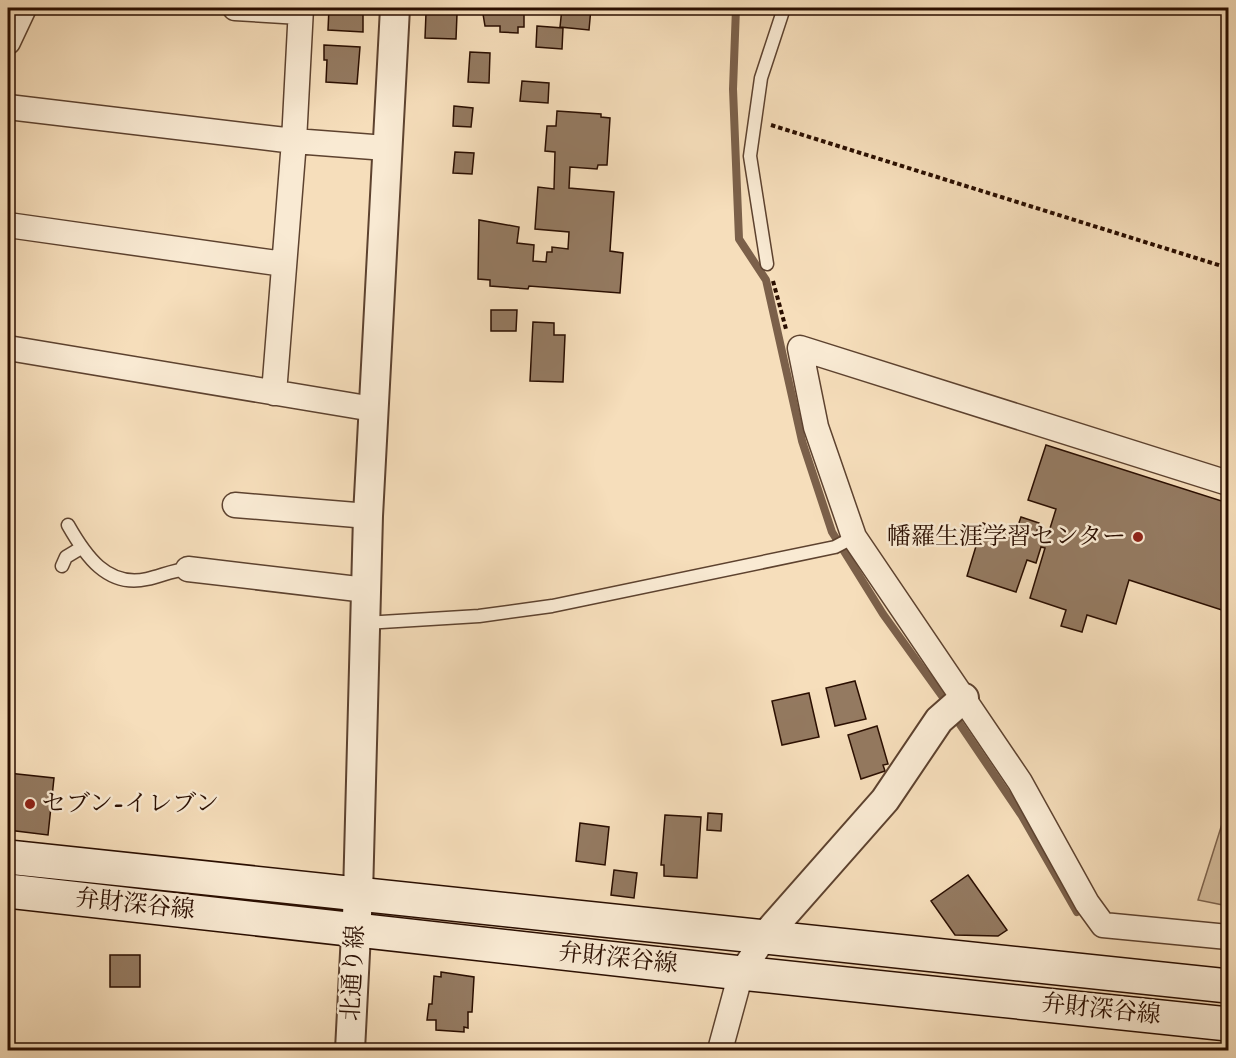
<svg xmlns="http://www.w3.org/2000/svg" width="1236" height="1058" viewBox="0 0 1236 1058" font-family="'IM FELL English','Noto Serif JP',serif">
  <rect width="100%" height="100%" fill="#f6debb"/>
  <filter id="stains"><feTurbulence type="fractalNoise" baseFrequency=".00333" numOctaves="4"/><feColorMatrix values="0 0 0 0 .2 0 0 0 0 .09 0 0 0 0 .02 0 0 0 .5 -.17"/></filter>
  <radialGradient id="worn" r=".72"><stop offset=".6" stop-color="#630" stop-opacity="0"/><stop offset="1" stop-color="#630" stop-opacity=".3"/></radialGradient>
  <path fill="#d3bb9b" stroke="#7e644e" stroke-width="1.5" d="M 1228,805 L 1228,906 L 1198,900 Z"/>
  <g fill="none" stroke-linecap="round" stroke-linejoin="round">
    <path stroke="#7b604a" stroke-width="8" d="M 736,8 L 733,89 L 739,239 L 766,280 L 802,441 L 832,532 L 883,614 L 942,696
      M 959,723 L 1022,816 L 1077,912"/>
  </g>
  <path fill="#947a61" stroke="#2a0e00" stroke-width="1.5" d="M 329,8 L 363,8 L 363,32 L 328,30 Z
    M 482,8 L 524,8 L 524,27 L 518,27 L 518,33 L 500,32 L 500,26 L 485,26 Z
    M 562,8 L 591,8 L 589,30 L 560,27 Z
    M 426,13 L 457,14 L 456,39 L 425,38 Z
    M 537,26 L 563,28 L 562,49 L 536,47 Z
    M 324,45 L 360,47 L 357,84 L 326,82 L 327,60 L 324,60 Z
    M 470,52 L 490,53 L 489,83 L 468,82 Z
    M 522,81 L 549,83 L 548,103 L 520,101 Z
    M 454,106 L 473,108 L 471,127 L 453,126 Z
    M 557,111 L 601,114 L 601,117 L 610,118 L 607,165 L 598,165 L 597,169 L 570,167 L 569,188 L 614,192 L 610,251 L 623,253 L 620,293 L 529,286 L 528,289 L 490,286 L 490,280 L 478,279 L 479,220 L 519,227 L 517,243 L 534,245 L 533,261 L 546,262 L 547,252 L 552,252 L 552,247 L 568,249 L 569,232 L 535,229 L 538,187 L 554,189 L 555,152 L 545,151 L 547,126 L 556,126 Z
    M 455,152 L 474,153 L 472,174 L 453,173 Z
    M 491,310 L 517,310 L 516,331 L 491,331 Z
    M 533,322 L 554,323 L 554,335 L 565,335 L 563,382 L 530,381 Z
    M 1046,445 L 1228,503 L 1228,612 L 1129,580 L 1116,624 L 1087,615 L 1082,632 L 1061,626 L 1066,610 L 1030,598 L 1045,548 L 1041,547 L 1036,563 L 1027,560 L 1016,592 L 967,576 L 983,523 L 1015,534 L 1021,517 L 1039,523 L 1036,535 L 1047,538 L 1056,509 L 1028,500 Z
    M 855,681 L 866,719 L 835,726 L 826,688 Z
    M 809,693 L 819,737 L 782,745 L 772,701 Z
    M 877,726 L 888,764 L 883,765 L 885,771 L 861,779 L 848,735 Z
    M 8,773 L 54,778 L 48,835 L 8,830 Z
    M 708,813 L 722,814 L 721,831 L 707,830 Z
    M 665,815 L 701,817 L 697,878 L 664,876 L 664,865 L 661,865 Z
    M 580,823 L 609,827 L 605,865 L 576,861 Z
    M 614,870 L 637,873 L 634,898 L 611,895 Z
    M 968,875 L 1007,930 L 998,936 L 955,935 L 931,901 Z
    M 110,955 L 140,955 L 140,987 L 110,987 Z
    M 441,972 L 474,977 L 472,1012 L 468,1012 L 468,1028 L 464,1027 L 464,1032 L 436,1030 L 436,1020 L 427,1020 L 429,1004 L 432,1004 L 434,976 L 441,977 Z"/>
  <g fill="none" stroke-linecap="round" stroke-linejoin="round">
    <g stroke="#5d422f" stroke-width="15">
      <path id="service" d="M 767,264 L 750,156 L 761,78 L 784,8
        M 68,525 C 85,555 107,588 147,579 C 161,576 173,570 188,569
        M 62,566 L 66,557 L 81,548
        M 365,623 L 479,616 L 552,606 L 835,547 L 854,537"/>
    </g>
    <g stroke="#5d422f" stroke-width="27">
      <path id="minor" d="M 235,8 L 300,12
        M 8,42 L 24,8
        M 8,107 L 294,141 L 386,148
        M 8,225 L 284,264
        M 8,348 L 373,409
        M 274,393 L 294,141 L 301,8
        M 1228,483 L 800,348 L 816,427 L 854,537 L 1020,782 L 1087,903 L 1103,925 L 1228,937
        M 235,505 L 368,516
        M 188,569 L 366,590
        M 720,1050 L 741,973 L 766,935"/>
    </g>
    <g stroke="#5d422f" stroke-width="32">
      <path id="tertiary" d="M 766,935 L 885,800 L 939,720 L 964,698
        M 350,1050 L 358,895 L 368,516 L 395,8"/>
    </g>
    <g stroke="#2a0e00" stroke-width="36">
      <path id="secondary" d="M 8,857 C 414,902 822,941 1228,986
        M 8,891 L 741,973 L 1228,1024"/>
    </g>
    <path stroke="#2a0e00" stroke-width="4" stroke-dasharray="4.5 3" stroke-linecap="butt" d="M 771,125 L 1228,268
      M 773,281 L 786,329"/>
    <use href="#service" stroke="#f9ead3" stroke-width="12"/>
    <use href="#minor" stroke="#f9ead3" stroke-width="24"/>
    <use href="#tertiary" stroke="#f9ead3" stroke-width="28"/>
    <use href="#secondary" stroke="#f9ead3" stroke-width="33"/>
  </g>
  <g fill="#8f2418" stroke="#f9ead3" stroke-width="2">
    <circle cx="1138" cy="537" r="6"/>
    <circle cx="30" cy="804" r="6"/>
  </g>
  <g text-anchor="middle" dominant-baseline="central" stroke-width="5" stroke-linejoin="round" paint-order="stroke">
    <g font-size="24" fill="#2a0e00" stroke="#f9ead3" text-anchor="end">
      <text x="1126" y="537">幡羅生涯学習センター</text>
      <text x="42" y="804" text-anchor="start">セブン-イレブン</text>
    </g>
    <g font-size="24" fill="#2a0e00" stroke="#f9ead3">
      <text transform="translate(135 905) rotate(6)">弁財深谷線</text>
      <text transform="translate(618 959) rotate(6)">弁財深谷線</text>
      <text transform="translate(354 973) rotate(-87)">北通り線</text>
      <text transform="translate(1101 1010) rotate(6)">弁財深谷線</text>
    </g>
  </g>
  <rect width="1236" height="1058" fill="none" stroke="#f6debb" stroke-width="30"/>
  <rect x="9" y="9" width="1218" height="1040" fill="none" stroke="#2a0e00" stroke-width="3"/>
  <rect x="15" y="15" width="1206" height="1028" fill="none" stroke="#2a0e00" stroke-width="1.5"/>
  <rect width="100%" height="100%" filter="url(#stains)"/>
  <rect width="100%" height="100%" fill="url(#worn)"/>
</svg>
